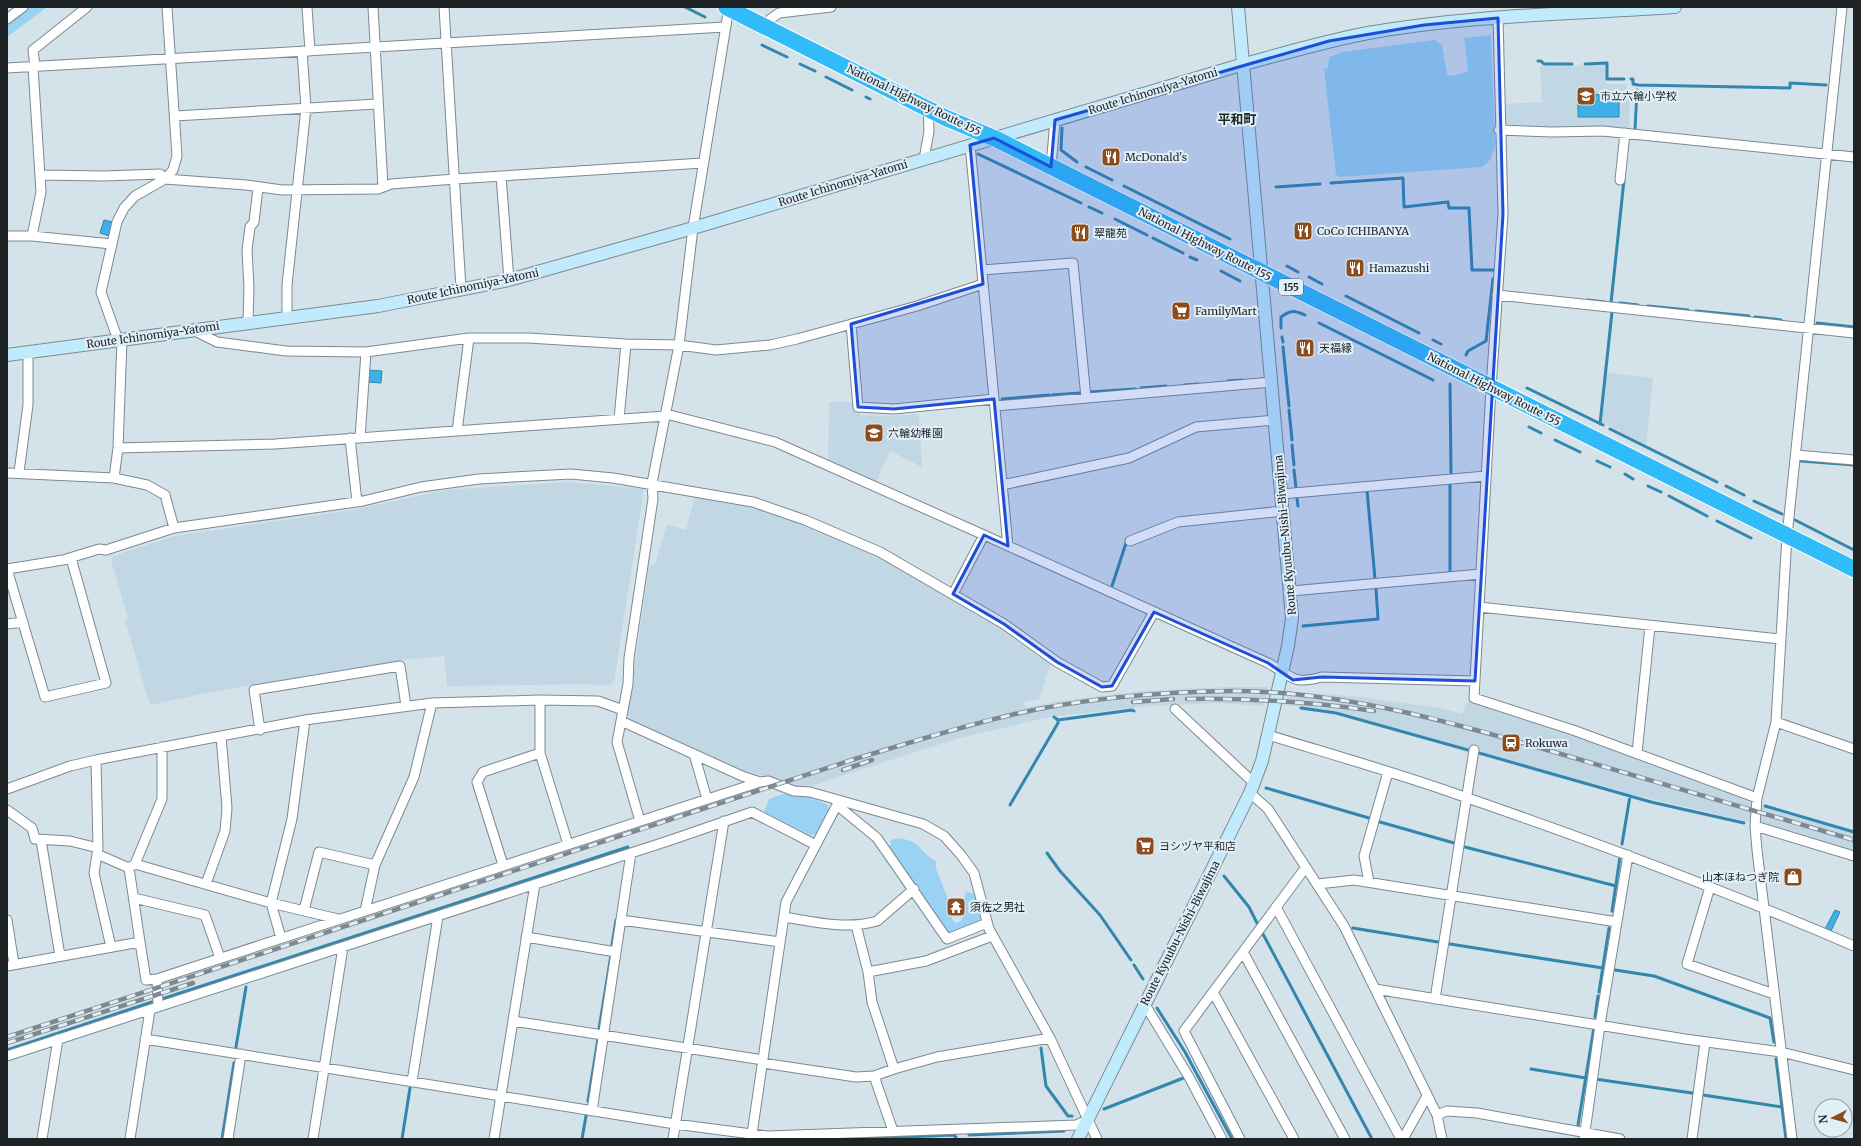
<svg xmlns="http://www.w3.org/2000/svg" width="1861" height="1146" viewBox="0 0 1861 1146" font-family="Merriweather,'Noto Sans JP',serif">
  <rect width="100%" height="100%" fill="#d4e2ea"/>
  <path fill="#c2d7e4" d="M 1606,65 L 1606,84 L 1627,84 L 1627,90 L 1630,91 L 1629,129 L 1606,127 L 1509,127 L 1505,124 L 1504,104 L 1542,102 L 1540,66 Z
    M 1607,373 L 1653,378 L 1646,445 L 1601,422 Z
    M 829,402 L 853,402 L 853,409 L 859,409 L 860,415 L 894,416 L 917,414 L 919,415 L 922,467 L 890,451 L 876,482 L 828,460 Z
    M 568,482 L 644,489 L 614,681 L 611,684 L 593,686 L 593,684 L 447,686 L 444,656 L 403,660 L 206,693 L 150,705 L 125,620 L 128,619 L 111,560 L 113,556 L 175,536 L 352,510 L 446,490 Z
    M 695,495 L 749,505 L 799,522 L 877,555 L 985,617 L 1051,663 L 1039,699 L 1024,702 L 1025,708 L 1054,702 L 1141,691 L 1225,687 L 1268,687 L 1264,706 L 1216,703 L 1150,706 L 1050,717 L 959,738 L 811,786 L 797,789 L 777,779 L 736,769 L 670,737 L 631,722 L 628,713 L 649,567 L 655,564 L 667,524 L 686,530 Z
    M 1288,692 L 1353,696 L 1440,708 L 1462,714 L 1467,701 L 1531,722 L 1532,719 L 1750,802 L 1752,807 L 1750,822 L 1631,794 L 1336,711 L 1285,705 Z
    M 1761,807 L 1854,833 L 1854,851 L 1759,823 Z"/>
  <path fill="#99d2f2" d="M 28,7 L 47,7 L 7,37 L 7,22 Z
    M 1491,35 L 1495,147 L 1490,160 L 1482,167 L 1339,177 L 1336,174 L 1324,69 L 1328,68 L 1329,57 L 1343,52 L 1435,40 L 1442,45 L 1447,74 L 1450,76 L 1465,73 L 1468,69 L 1464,38 Z
    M 789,792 L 807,796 L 828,805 L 829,810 L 816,834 L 810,835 L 764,812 L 769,799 Z
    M 899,838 C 903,839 908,840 911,841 C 921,846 926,857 936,861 L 936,869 L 947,896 L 948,912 L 955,923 L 961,921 C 966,912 962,901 966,892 L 976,894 L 981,922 L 948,934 L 892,854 L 890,847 L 891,840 Z"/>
  <path fill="#3cb0e7" stroke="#3386ad" d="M 1578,94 L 1619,95 L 1619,117 L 1578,117 Z
    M 104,220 L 113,222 L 109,236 L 100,233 Z
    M 369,370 L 382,371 L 381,383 L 368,382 Z
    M 1835,910 L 1840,912 L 1831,931 L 1825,929 Z"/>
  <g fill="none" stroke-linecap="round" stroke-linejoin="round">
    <path stroke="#3386ad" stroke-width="3" d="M 685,7 L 705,17
      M 762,45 L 787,57
      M 1538,61 L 1541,61 L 1544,64 L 1572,64
      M 800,64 L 815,71
      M 1585,64 L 1607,63 L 1607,79 L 1624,79
      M 826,77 L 852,90
      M 1631,79 L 1633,79 L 1633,84 L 1638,85 L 1790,88 L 1790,83 L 1826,85
      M 866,97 L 870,99
      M 1062,128 L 1061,150 L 1077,162
      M 1635,130 L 1637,90
      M 978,154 L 1081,203
      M 1086,167 L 1112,180
      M 1331,183 L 1403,178 L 1404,207 L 1448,202 L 1449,208 L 1469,208 L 1472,270 L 1494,270
      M 1124,186 L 1230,239
      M 1276,187 L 1320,184
      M 1089,207 L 1102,213
      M 1115,219 L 1147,235
      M 1153,238 L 1183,253
      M 1190,257 L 1197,260
      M 1287,266 L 1298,272
      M 1221,271 L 1240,281
      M 1309,277 L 1322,284
      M 1346,296 L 1419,333
      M 1588,300 L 1604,302
      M 1611,303 L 1624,180
      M 1620,303 L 1638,305
      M 1648,306 L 1688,310
      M 1696,311 L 1749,316
      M 1755,317 L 1781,320
      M 1319,323 L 1433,380
      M 1817,323 L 1854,327
      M 1281,328 L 1281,317 C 1291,310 1294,310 1305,315
      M 1282,337 L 1283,342
      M 1433,340 L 1441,344
      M 1283,347 L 1289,406
      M 1466,355 L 1468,351 L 1486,341 L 1493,279
      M 1228,381 L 1242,380
      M 1450,384 L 1451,473
      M 1184,385 L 1198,384
      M 1141,388 L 1166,386
      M 1527,388 L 1603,425
      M 1090,392 L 1135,389
      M 1052,395 L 1080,393
      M 1002,399 L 1049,395
      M 1289,410 L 1292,440
      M 1600,424 L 1612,312
      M 1529,427 L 1541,433
      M 1610,429 L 1717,482
      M 1555,440 L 1580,452
      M 1292,445 L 1294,465
      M 1597,461 L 1610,467
      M 1801,461 L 1854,465
      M 1294,470 L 1296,488
      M 1625,474 L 1633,479
      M 1450,483 L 1450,572
      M 1648,486 L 1661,492
      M 1726,486 L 1744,495
      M 1367,490 L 1375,579
      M 1669,496 L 1707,516
      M 1297,499 L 1298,506
      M 1754,501 L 1782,514
      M 1795,520 L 1854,550
      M 1717,521 L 1751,538
      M 1112,586 L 1127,540
      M 1303,626 L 1378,619 L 1376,589
      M 1301,708 L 1336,713 L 1468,750
      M 1058,720 L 1132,710 L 1134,711
      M 1479,753 L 1651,802 L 1744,823
      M 1266,788 L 1369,818
      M 1010,805 L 1058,723 L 1058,720 L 1054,717
      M 1765,806 L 1854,832
      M 1380,822 L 1454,843
      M 1622,844 L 1630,796
      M 1465,847 L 1616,886
      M 1047,853 L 1060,871 L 1100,915 L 1131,960
      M 1224,876 L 1249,907 L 1257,923
      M 1612,911 L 1620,857
      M 1353,928 L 1438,942
      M 1263,934 L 1372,1139
      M 1450,944 L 1603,968
      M 612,945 L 616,920
      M 1134,965 L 1143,979
      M 1615,970 L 1654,976 L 1770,1018 L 1774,1042
      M 1599,992 L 1609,928
      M 162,999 L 628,847
      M 1157,1008 L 1185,1052 L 1232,1139
      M 1595,1017 L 1598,996
      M 599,1029 L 611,955
      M 236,1047 L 246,987
      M 1041,1048 L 1046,1086 L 1068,1116 L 1072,1116
      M 7,1050 L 152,1002
      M 1776,1059 L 1786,1139
      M 1531,1069 L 1586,1078
      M 1595,1079 L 1692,1093
      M 1703,1095 L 1782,1107
      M 588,1101 L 598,1039
      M 1104,1109 L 1186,1077
      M 1578,1125 L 1594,1027
      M 969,1135 L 1064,1131
      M 222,1139 L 234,1063
      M 402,1139 L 410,1088
      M 582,1139 L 586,1116
      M 862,1139 L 953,1135 L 956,1137"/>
    <g stroke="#7c8991" stroke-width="11">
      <path id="street" d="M 307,7 L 310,51
        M 373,7 L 383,187
        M 444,7 L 461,289
        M 1498,18 L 1503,214 L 1491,388 L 1474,698 L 1573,730 L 1757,798
        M 7,19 L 23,7
        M 762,25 L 779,13 L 831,7
        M 35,67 L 33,50 L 87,7
        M 7,68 L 725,27
        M 175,116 L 377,104
        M 1499,130 L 1552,132 L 1603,131 L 1854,157
        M 970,145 L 1008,546
        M 924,159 L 929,131 L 928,108
        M 1051,167 L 1055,120
        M 40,175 L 104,176 L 160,174 L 165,179 L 246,185 L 282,190 L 378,189 L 391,184 L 455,179 L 703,163
        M 501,176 L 509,280
        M 1620,180 L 1625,133
        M 7,236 L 32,236 L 112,244
        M 32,236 L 41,192 L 33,67
        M 982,270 L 1073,263 L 1086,398
        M 1497,295 L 1854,333
        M 287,318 L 287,285 L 306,108 L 302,51
        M 248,322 L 249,287 L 247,250 L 250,227 L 254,222 L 258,188
        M 851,324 L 858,407 L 894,409 L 994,399
        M 193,330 L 217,342 L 286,351 L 366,352 L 469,338 L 528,338 L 626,344 L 679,345 L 716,350 L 770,345 L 797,339 L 917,306 L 983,284
        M 118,340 L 101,292 L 117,222 L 124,208 L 135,196 L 165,179 L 173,170 L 177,156 L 167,7
        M 995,406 L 1272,382
        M 666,414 L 775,442 L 984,535 L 1268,663 C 1294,677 1291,685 1322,677 L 1475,681
        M 619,419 L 626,344
        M 457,431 L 469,338
        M 350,438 L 357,502
        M 360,438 L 366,352
        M 118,448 L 275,444 L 665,416
        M 1796,455 L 1854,460
        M 19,472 L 28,405 L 28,352
        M 7,473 L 114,478 L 147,485 L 165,495 L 174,528
        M 114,478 L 118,448 L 122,340
        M 1002,485 L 1129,458 L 1196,427 L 1275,420
        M 1282,494 L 1486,476
        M 1130,541 L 1178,522 L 1283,511
        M 7,569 L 63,560 L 99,549 L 106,550 L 174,528 L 363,501 L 421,487 L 479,479 L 532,476 L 571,474 L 613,478 L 753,502 L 805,520 L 880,552 L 1004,624 L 1057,662 L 1102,687 L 1112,686 L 1154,612
        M 7,569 L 45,697 L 106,683 L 71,558
        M 1291,591 L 1481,574
        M 953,594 L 984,535
        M 1479,607 L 1780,639
        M 7,624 L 23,622
        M 540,700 L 540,753 L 568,844
        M 1175,709 L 1254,783
        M 621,721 L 742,776 L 760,782 L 768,781 L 794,791 L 810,792 L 923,824 L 944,836 L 961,855 L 974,873 L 989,929 L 1050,1038 L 1097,1139
        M 1776,722 L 1854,749
        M 260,730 L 254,690 L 400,666 L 406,706
        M 1268,735 C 1330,754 1394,772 1456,794 C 1590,840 1724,890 1854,946
        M 1637,753 L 1650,626
        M 694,754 L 707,799
        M 96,760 L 98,848 L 94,873 L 111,947
        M 7,789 L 70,766 L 96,760 L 305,720 L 432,703 L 540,700 L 598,701 L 623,710
        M 1250,793 L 1268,809 L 1344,926 L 1437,1115 L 1442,1139
        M 837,805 L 877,838 L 947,939 L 987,923
        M 7,810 L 32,828 L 35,839 L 70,841 L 98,848
        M 640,821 L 617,742 L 628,684 L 629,658 L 653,499 L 652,483 L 679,345 L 693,228 L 729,7
        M 1755,826 L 1854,856
        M 41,840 L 60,956
        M 97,854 L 129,868
        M 135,864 L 271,903 L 338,919
        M 503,865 L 477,782 L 483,772 L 540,753
        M 1369,882 L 1364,856 L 1388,772
        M 206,884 L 225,831 L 227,808 L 221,736
        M 1318,884 L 1354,880 L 1617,922
        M 1710,887 L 1687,964 L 1774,994
        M 134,898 L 205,915 L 220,958
        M 1276,907 L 1401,1139
        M 304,910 L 319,852 L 375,865
        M 365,911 L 375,865 L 414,777 L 432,703
        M 784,917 C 815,922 846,930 877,921 L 914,889
        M 7,920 L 14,964
        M 621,920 L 780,942
        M 856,925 L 868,972 L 872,1002 L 894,1069
        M 526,937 L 616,952
        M 281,938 L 271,903 L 292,819 L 305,720
        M 140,942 L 129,868 L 135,864 L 162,799 L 162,747
        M 1243,952 L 1345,1139
        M 7,966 L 140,942 L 146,980 L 157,979 L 158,1007
        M 868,972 L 926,961 L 992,936
        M 157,979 L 760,782
        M 1375,989 L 1685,1039 L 1781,1052 L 1854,1070
        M 1213,992 L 1294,1139
        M 1435,999 L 1474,750
        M 1144,1003 L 1189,1077 L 1222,1139
        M 513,1021 L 763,1060
        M 145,1039 L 675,1124 L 767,1136 L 1076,1125 L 1087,1120
        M 7,1056 L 671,840 L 752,812 L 816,845
        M 762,1063 L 856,1077 L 874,1076 L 894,1069 L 937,1057 L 1050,1038
        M 874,1076 L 893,1131
        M 412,1082 L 438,916
        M 592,1111 L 631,853
        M 1437,1115 L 1447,1111 L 1477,1113 L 1620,1139
        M 752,1134 L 786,902 L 839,801
        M 42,1139 L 58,1039
        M 130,1139 L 150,1010
        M 228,1139 L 241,1054
        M 313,1139 L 343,947
        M 494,1139 L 535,884
        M 673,1139 L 724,821
        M 1240,1139 L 1184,1031 L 1306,867
        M 1403,1139 L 1427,1096
        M 1584,1139 L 1600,1025 L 1628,855
        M 1692,1139 L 1705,1042
        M 1792,1139 L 1757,850 L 1755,826 L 1757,798 L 1776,722 L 1787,536 L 1842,7"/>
    </g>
    <g stroke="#7c8991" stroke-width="14">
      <path id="secondary" d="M 7,355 L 378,306 L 509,280 L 693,228 L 1244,64 C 1285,53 1326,41 1368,33 C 1469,15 1573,14 1675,7
        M 1078,1139 L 1250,793 L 1262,761 L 1288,646 L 1292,618 L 1238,7"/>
    </g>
    <g stroke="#fff" stroke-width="18">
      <path id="highway" d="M 726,7 L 946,118 L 994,138 L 1854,569"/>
    </g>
    <use href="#street" stroke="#fff" stroke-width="9"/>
    <use href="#secondary" stroke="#c1ebfd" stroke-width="12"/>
    <use href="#highway" stroke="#31bbf9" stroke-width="16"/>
    <g stroke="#7f888e" stroke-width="4.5">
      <path id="rail" d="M 1187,699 C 1249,698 1312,702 1374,711
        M 1133,702 L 1173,699
        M 843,770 L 872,760
        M 7,1037 L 858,758 C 909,743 959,727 1011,715 C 1083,698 1158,692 1231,691 C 1350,691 1465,726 1578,759 C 1670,786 1762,813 1854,840
        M 7,1043 L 193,983"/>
    </g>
    <use href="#rail" stroke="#e1eff8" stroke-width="3" stroke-dasharray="9" stroke-linecap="butt"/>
  </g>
  <path fill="#1d4ed8" fill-opacity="0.2" stroke="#1d4ed8" stroke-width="3" stroke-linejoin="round" d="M 1498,18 L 1503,214 L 1475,681 L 1322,677 L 1293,680 L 1268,663 L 1154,612 L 1112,686 L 1102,687 L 1057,662 L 1004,624 L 953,594 L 984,535 L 1008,546 L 994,399 L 894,409 L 858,407 L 851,324 L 983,284 L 970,145 L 994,138 L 1051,167 L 1055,120 L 1329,41 L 1424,25 Z"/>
  <defs>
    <g id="school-square" transform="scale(1)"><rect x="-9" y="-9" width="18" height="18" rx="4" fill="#8d4c19" stroke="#e1eff8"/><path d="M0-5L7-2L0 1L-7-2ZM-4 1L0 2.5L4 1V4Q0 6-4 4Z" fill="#fff"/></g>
    <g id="restaurant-square" transform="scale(1)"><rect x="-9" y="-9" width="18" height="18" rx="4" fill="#8d4c19" stroke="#e1eff8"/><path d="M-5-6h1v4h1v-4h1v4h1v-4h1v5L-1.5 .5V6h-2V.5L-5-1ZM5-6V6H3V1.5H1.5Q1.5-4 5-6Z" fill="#fff"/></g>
    <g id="supermarket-square" transform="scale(1)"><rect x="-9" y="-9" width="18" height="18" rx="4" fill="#8d4c19" stroke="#e1eff8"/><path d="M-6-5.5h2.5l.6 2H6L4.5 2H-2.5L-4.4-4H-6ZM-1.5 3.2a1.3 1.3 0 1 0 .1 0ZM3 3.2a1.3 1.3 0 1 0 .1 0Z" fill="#fff"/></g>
    <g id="station-square" transform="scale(1)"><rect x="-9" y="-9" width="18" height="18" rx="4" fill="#8d4c19" stroke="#e1eff8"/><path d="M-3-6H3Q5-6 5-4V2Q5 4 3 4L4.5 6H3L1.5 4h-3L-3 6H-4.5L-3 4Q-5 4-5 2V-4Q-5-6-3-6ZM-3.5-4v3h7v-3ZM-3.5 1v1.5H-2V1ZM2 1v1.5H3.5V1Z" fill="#fff"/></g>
    <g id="shop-square" transform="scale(1)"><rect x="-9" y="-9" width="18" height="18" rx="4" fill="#8d4c19" stroke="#e1eff8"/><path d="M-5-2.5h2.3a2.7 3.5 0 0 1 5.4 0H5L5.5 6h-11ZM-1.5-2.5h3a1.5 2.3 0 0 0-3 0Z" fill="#fff"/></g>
    <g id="temple-square" transform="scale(1)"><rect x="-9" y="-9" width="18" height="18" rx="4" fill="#8d4c19" stroke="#e1eff8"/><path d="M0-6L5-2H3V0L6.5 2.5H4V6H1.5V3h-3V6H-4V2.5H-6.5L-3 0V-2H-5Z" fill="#fff"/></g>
  </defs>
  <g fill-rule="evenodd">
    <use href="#school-square" x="1586" y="96"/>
    <use href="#restaurant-square" x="1111" y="157"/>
    <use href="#restaurant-square" x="1303" y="231"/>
    <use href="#restaurant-square" x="1080" y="233"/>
    <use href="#restaurant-square" x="1355" y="268"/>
    <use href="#supermarket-square" x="1181" y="311"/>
    <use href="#restaurant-square" x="1305" y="348"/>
    <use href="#school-square" x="874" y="433"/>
    <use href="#station-square" x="1511" y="743"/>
    <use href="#supermarket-square" x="1145" y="846"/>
    <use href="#shop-square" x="1793" y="877"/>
    <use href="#temple-square" x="956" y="907"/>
  </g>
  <g text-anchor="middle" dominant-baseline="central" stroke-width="4" stroke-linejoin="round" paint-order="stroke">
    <rect fill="#e1eff8" stroke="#586065" stroke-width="1" x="1279" y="279" width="24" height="16" rx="3"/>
    <g font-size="10" font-weight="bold" fill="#1e2326">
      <text x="1291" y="287">155</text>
    </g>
    <g font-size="11" fill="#1e2326" stroke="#e1eff8">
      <text transform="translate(1153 91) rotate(-17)">Route Ichinomiya-Yatomi</text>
      <text transform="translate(914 100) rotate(26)">National Highway Route 155</text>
      <text transform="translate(843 183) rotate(-17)">Route Ichinomiya-Yatomi</text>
      <text transform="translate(1205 244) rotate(27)">National Highway Route 155</text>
      <text transform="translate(473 286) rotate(-12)">Route Ichinomiya-Yatomi</text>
      <text transform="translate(153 335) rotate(-8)">Route Ichinomiya-Yatomi</text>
      <text transform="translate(1494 389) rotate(27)">National Highway Route 155</text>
      <text transform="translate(1285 535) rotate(-95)">Route Kyuubu-Nishi-Biwajima</text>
      <text transform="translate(1180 933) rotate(-63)">Route Kyuubu-Nishi-Biwajima</text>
    </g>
    <g font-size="11" fill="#1e2326" stroke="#e1eff8" text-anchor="start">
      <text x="1600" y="96">市立六輪小学校</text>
      <text x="1125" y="157">McDonald's</text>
      <text x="1317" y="231">CoCo ICHIBANYA</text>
      <text x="1094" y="233">翠龍苑</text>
      <text x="1369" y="268">Hamazushi</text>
      <text x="1195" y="311">FamilyMart</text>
      <text x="1319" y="348">天福縁</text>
      <text x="888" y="433">六輪幼稚園</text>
      <text x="1525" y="743">Rokuwa</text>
      <text x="1159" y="846">ヨシヅヤ平和店</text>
      <text x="1779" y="877" text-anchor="end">山本ほねつぎ院</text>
      <text x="970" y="907">須佐之男社</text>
    </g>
    <g font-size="13" font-weight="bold" fill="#1e2326" stroke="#e1eff8">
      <text x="1237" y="119">平和町</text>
    </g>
  </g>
  <rect width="1861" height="1146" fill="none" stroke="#1e2326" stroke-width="16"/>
  <g transform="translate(1833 1118) rotate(264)"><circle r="19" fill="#e1eff8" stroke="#939da4"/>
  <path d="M0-3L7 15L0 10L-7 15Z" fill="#8d4c19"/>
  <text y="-6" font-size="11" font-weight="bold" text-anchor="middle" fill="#1e2326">N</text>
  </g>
</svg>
